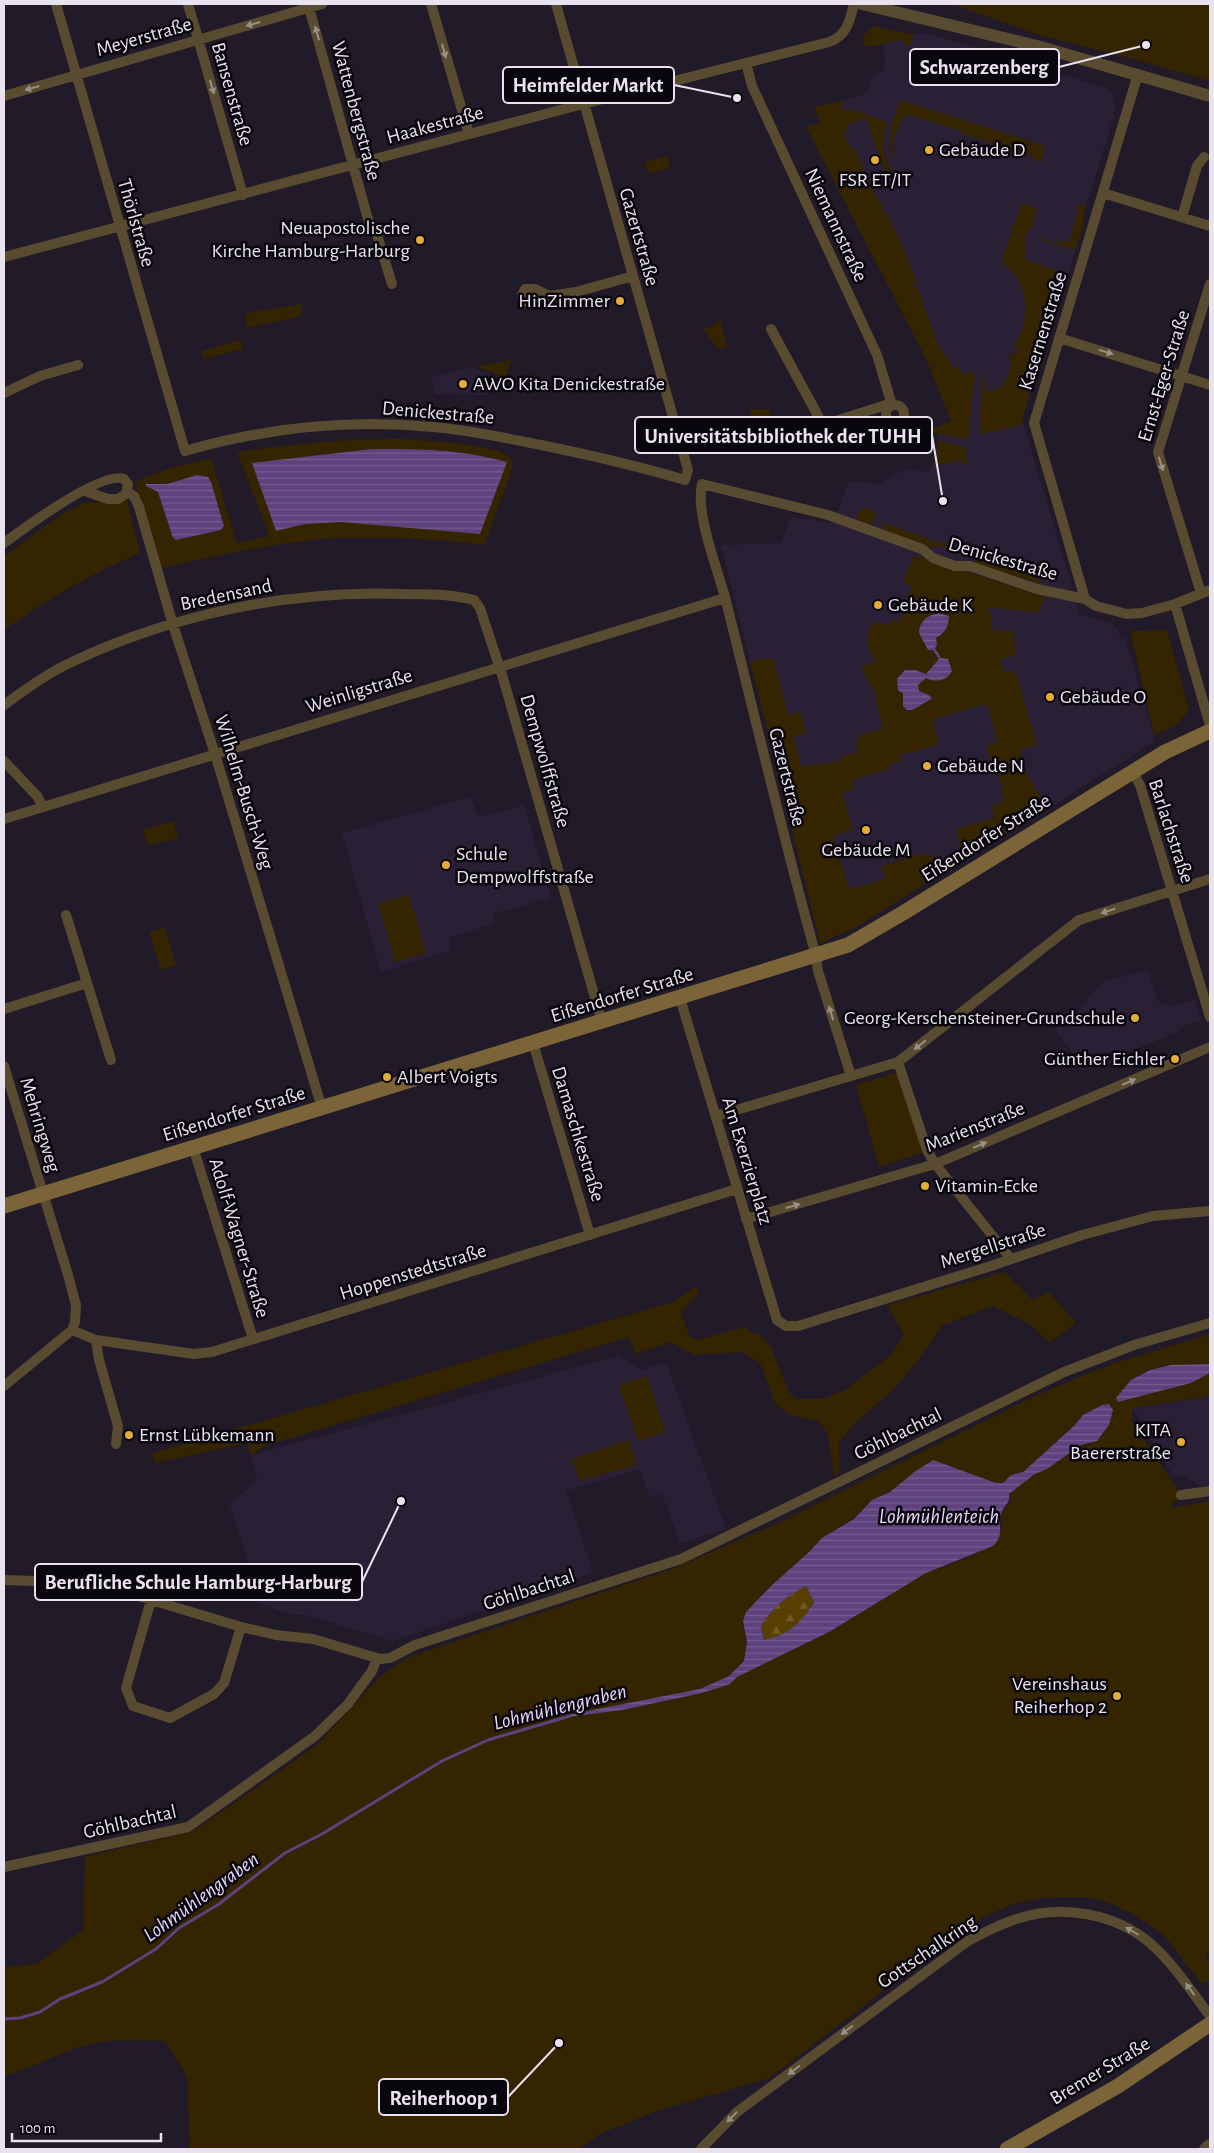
<svg xmlns="http://www.w3.org/2000/svg" width="1214" height="2153" viewBox="0 0 1214 2153" font-family="'Alegreya Sans',sans-serif">
  <defs>
    <pattern id="forest-firs" width="22" height="20" patternUnits="userSpaceOnUse" patternTransform="scale(1.25)"><rect width="22" height="20" fill="#583f00"/><path d="M5 1l3.5 6h-7zM16 11l3.5 6h-7z" fill="#705b26"/></pattern>
    <pattern id="water-rules" width="6" height="5" patternUnits="userSpaceOnUse" patternTransform="scale(1.25)"><rect width="6" height="5" fill="#5e427e"/><path d="M0 2.5h6" fill="none" stroke="#755d91"/></pattern>
  </defs>
  <rect width="100%" height="100%" fill="#211a29"/>
  <path fill="#292035" d="M 886,28 L 911,34 L 927,33 L 1107,88 L 1113,97 L 1115,106 L 1114,116 L 1083,216 L 1083,227 L 1022,419 L 1080,614 L 1112,624 L 1118,629 L 1121,639 L 1125,638 L 1155,739 L 1155,741 L 1043,812 L 947,870 L 858,926 L 820,943 L 721,545 L 781,543 L 791,517 L 833,523 L 849,481 L 880,484 L 905,469 L 929,472 L 934,461 L 939,434 L 958,437 L 926,359 L 806,127 L 820,122 L 814,107 L 866,94 L 873,74 L 883,71 L 885,62 L 882,44 Z
    M 473,368 L 494,377 L 493,389 L 487,395 L 435,394 L 431,378 L 459,369 Z
    M 470,797 L 479,817 L 524,805 L 551,898 L 492,914 L 495,923 L 449,938 L 451,950 L 381,972 L 342,833 Z
    M 1147,969 L 1157,1001 L 1174,1006 L 1195,1000 L 1202,1020 L 1180,1027 L 1180,1031 L 1083,1071 L 1068,1046 L 1055,1029 L 1088,1002 L 1086,999 L 1100,987 L 1101,983 Z
    M 618,1356 L 641,1370 L 666,1362 L 726,1529 L 680,1543 L 662,1494 L 650,1498 L 640,1469 L 566,1491 L 593,1573 L 393,1641 L 305,1615 L 291,1615 L 261,1604 L 230,1504 L 257,1480 L 251,1455 Z
    M 1210,1396 L 1210,1486 L 1201,1487 L 1184,1475 L 1173,1476 L 1133,1408 Z"/>
  <path fill="#342400" fill-rule="evenodd" d="M 952,4 L 1210,4 L 1210,81 L 1133,59 L 1039,35 Z
    M 873,26 L 914,35 L 911,44 L 904,46 L 902,39 L 882,45 L 864,46 L 864,35 Z
    M 900,100 L 1045,146 L 1041,162 L 1031,159 L 1032,155 L 961,134 L 961,131 L 906,114 C 894,134 888,143 897,166 C 882,142 892,125 900,100 Z
    M 840,101 L 843,110 L 856,111 L 887,122 C 882,140 882,154 892,170 L 886,173 L 866,119 L 855,121 L 855,124 L 849,123 L 847,126 L 850,129 L 843,132 L 851,149 L 855,148 L 870,185 L 883,207 L 881,209 L 884,213 L 886,212 L 903,247 L 916,281 L 913,282 L 914,287 L 917,286 L 937,342 L 949,362 L 951,361 L 952,363 L 951,365 L 952,368 L 956,368 L 957,364 L 963,375 L 970,371 L 975,375 L 968,439 L 925,432 L 951,421 L 926,359 L 806,127 L 820,123 L 814,107 Z
    M 667,156 L 670,168 L 648,174 L 645,162 Z
    M 1021,204 L 1037,208 L 1029,233 L 1025,233 L 1026,260 L 1067,274 L 1022,419 L 1024,424 L 982,434 L 979,426 L 983,377 L 985,374 L 985,391 C 1004,392 1015,371 1009,354 L 1012,352 L 1013,356 L 1018,349 L 1014,345 C 1032,319 1029,280 1001,262 Z
    M 1079,204 L 1086,206 L 1083,216 L 1083,227 L 1075,250 L 1038,239 L 1039,238 L 1057,243 L 1059,240 L 1068,243 L 1078,212 L 1076,211 Z
    M 302,304 L 301,316 L 247,328 L 245,321 L 247,313 Z
    M 720,320 L 727,347 L 718,349 L 703,329 L 710,327 Z
    M 240,340 L 243,349 L 204,359 L 202,351 Z
    M 511,360 L 507,374 L 497,379 L 497,374 L 478,368 L 478,366 Z
    M 750,409 L 770,409 L 772,424 L 753,424 Z
    M 403,439 C 424,441 497,443 510,458 C 513,462 512,465 512,469 L 485,545 C 439,539 392,536 345,538 C 283,540 222,555 161,568 L 135,482 L 170,468 L 211,458 L 237,543 L 269,536 L 237,452 C 292,444 347,438 403,439 ZM 197,475 L 224,528 L 221,530 L 176,540 L 173,538 L 158,492 L 146,486 L 148,483 L 167,484 Z
    M 939,441 L 965,447 L 967,464 L 962,464 L 961,460 L 935,466 Z
    M 127,500 L 140,553 C 90,574 48,599 4,630 L 4,556 L 62,514 L 84,503 Z
    M857 517a9 9 0 1 1 18 0a9 9 0 1 1-18 0Z
    M 884,523 L 927,538 L 930,541 L 951,543 L 947,548 L 942,546 L 924,548 L 884,532 L 882,524 Z
    M 913,556 L 934,561 L 1045,597 L 1038,613 L 989,607 L 988,613 L 992,614 L 991,630 L 1014,631 L 1015,655 L 1000,660 L 1004,673 L 1015,670 L 1037,745 L 1020,750 L 1026,773 L 1048,809 L 961,861 L 957,829 L 994,818 L 991,806 L 1003,802 L 1005,798 L 1000,793 L 1003,792 L 995,763 L 992,764 L 986,746 L 998,742 L 988,706 L 985,707 L 984,704 L 934,719 L 935,722 L 933,723 L 939,744 L 906,754 L 902,752 L 900,756 L 902,761 L 888,765 L 889,769 L 852,780 L 855,789 L 842,793 L 853,829 L 833,836 L 849,889 L 885,879 L 881,866 L 925,853 L 935,858 L 947,870 L 858,926 L 820,943 L 750,661 L 773,658 L 788,715 L 800,712 L 806,733 L 794,737 L 801,767 L 813,764 L 814,766 L 841,760 L 841,756 L 858,752 L 856,742 L 859,741 L 858,735 L 883,729 L 876,700 L 878,695 L 874,693 L 861,666 L 874,663 L 876,659 L 872,658 L 867,637 L 872,623 L 877,625 L 878,622 L 888,626 L 890,620 L 899,623 L 912,586 L 903,583 Z
    M 974,560 L 1006,567 L 1008,566 L 1043,581 L 1039,583 L 975,563 Z
    M 1167,630 L 1189,710 L 1176,726 L 1154,735 L 1130,631 Z
    M 173,821 L 178,838 L 148,846 L 143,830 Z
    M 409,895 L 426,953 L 395,962 L 378,903 Z
    M 165,927 L 176,965 L 161,970 L 149,932 Z
    M 899,1072 L 924,1152 L 879,1167 L 856,1085 Z
    M 1004,1272 L 1033,1300 L 1049,1292 L 1076,1323 L 1050,1343 L 1029,1324 L 993,1306 L 943,1325 L 921,1357 L 893,1390 L 854,1424 L 839,1443 L 840,1472 L 834,1476 L 827,1433 L 820,1422 L 790,1415 L 776,1405 L 760,1363 L 742,1352 L 694,1355 L 671,1342 L 636,1354 L 629,1337 L 267,1445 L 251,1455 L 247,1443 L 155,1463 L 152,1453 L 673,1302 L 697,1286 L 699,1293 L 681,1312 L 689,1336 L 698,1340 L 744,1327 L 753,1333 L 759,1334 L 771,1347 L 789,1392 L 796,1399 L 823,1399 L 846,1389 L 891,1355 L 904,1334 L 887,1305 Z
    M 1210,1334 L 1210,1364 C 1201,1367 1192,1365 1182,1365 C 1155,1364 1128,1374 1118,1401 L 1191,1383 L 1210,1373 L 1210,1396 L 1133,1408 L 1131,1420 L 1181,1495 L 1169,1508 L 1210,1501 L 1210,1950 L 1206,1955 L 1210,1968 L 1210,1980 L 1201,1983 L 1163,1934 L 1133,1914 L 1107,1902 L 1085,1897 L 1064,1897 L 1044,1898 L 1016,1903 L 983,1917 L 944,1944 L 770,2078 L 657,2111 L 602,2133 L 578,2149 L 190,2149 L 187,2077 L 165,2041 C 136,2040 105,2038 76,2048 C 52,2057 29,2069 4,2076 L 4,1967 L 36,1964 L 83,1930 L 85,1857 L 194,1831 L 317,1745 L 381,1676 L 409,1657 L 672,1569 L 774,1525 L 1033,1397 L 1086,1374 L 1115,1363 ZM 1109,1404 L 1113,1410 L 1104,1434 L 1089,1445 L 1082,1445 L 1047,1469 L 1035,1474 L 1009,1494 L 1010,1502 L 1001,1514 L 1001,1532 L 975,1555 L 926,1573 L 829,1632 L 750,1670 L 743,1621 L 746,1612 L 772,1585 L 808,1553 L 822,1538 L 854,1518 L 872,1500 L 890,1492 L 1003,1483 L 1011,1475 L 1023,1472 L 1074,1426 L 1083,1415 L 1102,1405 Z
    M 647,1376 L 665,1432 L 638,1441 L 619,1385 Z
    M 629,1440 L 637,1465 L 579,1481 L 572,1459 Z"/>
  <path fill="url(#forest-firs)" d="M 806,1586 L 814,1602 C 799,1625 792,1633 764,1641 L 761,1626 C 774,1606 785,1598 806,1586 Z"/>
  <path fill="url(#water-rules)" fill-rule="evenodd" d="M 372,449 C 422,449 458,449 507,462 L 480,534 L 341,522 L 305,524 L 276,531 L 252,463 Z
    M 197,475 L 208,477 L 211,482 L 224,526 L 221,530 L 176,540 L 173,538 L 158,492 L 146,486 L 146,484 L 167,484 Z
    M 939,613 L 949,616 C 948,628 946,632 936,638 L 937,645 L 935,648 L 941,658 L 948,659 L 952,671 C 947,681 935,683 926,678 L 918,685 L 919,691 L 929,695 L 932,699 C 923,702 916,711 907,710 L 903,706 L 903,693 L 898,690 L 897,679 L 905,670 L 915,670 L 926,674 L 939,659 L 933,650 L 928,650 L 919,633 C 919,621 928,615 939,613 Z
    M 1210,1364 L 1210,1373 L 1191,1383 L 1118,1402 L 1116,1398 L 1131,1380 L 1150,1370 L 1171,1365 Z
    M 1109,1404 L 1113,1410 L 1109,1425 L 1097,1441 L 1081,1445 L 1047,1469 L 1035,1474 L 1009,1494 C 1011,1503 1005,1504 1002,1512 C 996,1524 1006,1534 993,1546 L 926,1573 L 829,1632 L 737,1677 L 730,1684 L 702,1693 L 622,1710 L 568,1717 L 567,1715 L 700,1689 L 729,1676 L 744,1661 L 747,1643 L 743,1621 L 746,1612 L 772,1585 L 808,1553 L 822,1538 L 854,1519 L 872,1500 L 890,1492 L 913,1473 L 933,1460 L 996,1483 L 1003,1483 L 1011,1475 L 1023,1472 L 1074,1426 L 1083,1415 L 1102,1405 ZM 806,1586 L 814,1602 C 800,1624 790,1634 764,1640 L 761,1626 C 774,1606 785,1598 806,1586 Z"/>
  <g fill="none" stroke-linecap="round" stroke-linejoin="round">
    <path stroke="#5e427e" stroke-width="3" d="M 4,2019 L 20,2018 L 40,2012 L 60,1999 L 102,1982 L 156,1949 L 179,1928 L 219,1904 L 285,1853 L 322,1834 L 442,1761 L 488,1740 L 570,1716"/>
    <path stroke="#584b30" stroke-width="10" d="M 56,4 L 185,451 C 265,428 349,419 433,427 C 470,430 505,438 541,445 C 590,455 638,466 685,480 L 688,470 L 556,4
      M 188,4 L 243,195
      M 308,4 L 368,219 L 377,235 L 392,284
      M 431,4 L 469,134
      M 746,63 L 752,86 L 877,355 L 892,405
      M 4,96 L 322,4
      M 1103,193 L 1210,226
      M 1182,217 L 1197,166 L 1204,157
      M 4,257 L 583,104 L 829,42 C 847,36 850,20 854,4
      M 549,296 L 535,289 L 525,289 L 522,295 L 523,301 L 534,304 L 549,296 L 576,292 L 633,276
      M 771,329 L 823,425 L 892,403
      M 1059,338 L 1210,385
      M 4,393 L 40,376 L 78,365
      M886 414a9 9 0 1 1 18 0a9 9 0 1 1-18 0Z
      M 127,492 L 134,496 L 139,507 L 173,625 L 215,754 L 322,1108
      M 4,543 C 23,529 102,470 124,479 L 128,484 L 126,494 L 118,499 L 108,499 L 85,491
      M 1201,593 L 1158,452 L 1210,284
      M 1085,599 L 1034,423 L 1138,74
      M 1175,604 L 1210,725
      M 4,705 C 26,689 49,672 74,661 C 174,614 291,590 402,594 C 425,594 451,594 474,600 L 480,608 L 503,678 L 602,1022
      M 4,761 L 38,797 L 42,807
      M 1133,772 L 1140,785 L 1210,1017
      M 4,819 L 725,598
      M 66,915 L 111,1060
      M 680,998 L 777,1320 L 786,1326 L 798,1326 L 991,1266 L 1082,1235 L 1153,1216 L 1210,1211
      M 4,1009 L 87,983
      M 533,1043 L 590,1235
      M 898,1062 L 927,1150 L 935,1164 L 1011,1259
      M 4,1066 L 68,1275 L 76,1305 L 75,1322 L 72,1330 L 4,1386
      M 851,1076 L 818,971 L 816,956 C 783,837 755,717 725,597 C 717,568 695,512 702,484 L 828,515 L 922,549 L 933,558 L 955,566 L 970,566 L 1037,589 L 1085,599 L 1096,606 L 1127,614 L 1142,613 L 1175,604 L 1210,590
      M 716,1116 L 898,1062 L 1079,920 L 1210,879
      M 193,1147 L 253,1339
      M 746,1219 L 935,1164 L 1210,1047
      M 72,1330 L 96,1340 L 194,1354 L 212,1352 L 737,1189
      M 96,1340 L 99,1360 L 118,1426 L 116,1444
      M 1181,1495 L 1210,1491
      M 4,1580 L 95,1583 L 241,1627 L 276,1635 L 313,1639 L 380,1659 L 390,1658 L 415,1645 L 681,1559 L 1064,1372 L 1134,1345 L 1210,1323
      M 151,1600 L 126,1688 L 133,1706 L 170,1718 L 214,1694 L 224,1683 L 241,1627
      M 4,1867 L 188,1827 L 315,1736 L 348,1704 L 361,1686 L 372,1671 L 377,1658
      M 701,2149 L 737,2112 L 968,1941 C 985,1932 1002,1923 1020,1918 C 1062,1904 1116,1914 1150,1943 C 1174,1964 1191,1991 1210,2016"/>
    <path stroke="#584b30" stroke-width="12" d="M 862,4 L 1037,46 L 1210,96
      M 1205,2149 L 1210,2145"/>
    <path stroke="#7a6438" stroke-width="15" d="M 4,1206 L 848,945 L 903,913 L 1165,752 L 1210,731
      M 1007,2149 L 1118,2086 L 1210,2024"/>
  </g>
  <defs><path id="oneway-solid" d="M-6-.8H1V-3.2L6.5 0L1 3.2V.8H-6Z" transform="scale(1.25)"/></defs>
  <g fill="#998f86">
    <use href="#oneway-solid" transform="translate(253 24) rotate(164)"/>
    <use href="#oneway-solid" transform="translate(317 33) rotate(-106)"/>
    <use href="#oneway-solid" transform="translate(444 51) rotate(74)"/>
    <use href="#oneway-solid" transform="translate(212 87) rotate(74)"/>
    <use href="#oneway-solid" transform="translate(32 88) rotate(164)"/>
    <use href="#oneway-solid" transform="translate(1106 352) rotate(17)"/>
    <use href="#oneway-solid" transform="translate(1161 464) rotate(73)"/>
    <use href="#oneway-solid" transform="translate(1108 911) rotate(163)"/>
    <use href="#oneway-solid" transform="translate(831 1013) rotate(-107)"/>
    <use href="#oneway-solid" transform="translate(920 1045) rotate(142)"/>
    <use href="#oneway-solid" transform="translate(1129 1082) rotate(-23)"/>
    <use href="#oneway-solid" transform="translate(980 1145) rotate(-23)"/>
    <use href="#oneway-solid" transform="translate(793 1206) rotate(-16)"/>
    <use href="#oneway-solid" transform="translate(1132 1931) rotate(-150)"/>
    <use href="#oneway-solid" transform="translate(1190 1989) rotate(-126)"/>
    <use href="#oneway-solid" transform="translate(847 2030) rotate(143)"/>
    <use href="#oneway-solid" transform="translate(794 2070) rotate(143)"/>
    <use href="#oneway-solid" transform="translate(732 2117) rotate(134)"/>
  </g>
  <g fill="#e3ae35" stroke="#09060d" stroke-width="2">
    <circle cx="929" cy="150" r="5"/>
    <circle cx="875" cy="160" r="5"/>
    <circle cx="420" cy="240" r="5"/>
    <circle cx="620" cy="301" r="5"/>
    <circle cx="463" cy="384" r="5"/>
    <circle cx="878" cy="605" r="5"/>
    <circle cx="1050" cy="697" r="5"/>
    <circle cx="927" cy="766" r="5"/>
    <circle cx="866" cy="830" r="5"/>
    <circle cx="446" cy="865" r="5"/>
    <circle cx="1135" cy="1018" r="5"/>
    <circle cx="1175" cy="1059" r="5"/>
    <circle cx="387" cy="1077" r="5"/>
    <circle cx="925" cy="1186" r="5"/>
    <circle cx="129" cy="1435" r="5"/>
    <circle cx="1181" cy="1442" r="5"/>
    <circle cx="1117" cy="1696" r="5"/>
  </g>
  <g text-anchor="middle" dominant-baseline="central" stroke-width="5" stroke-linejoin="round" paint-order="stroke">
    <g font-size="20" fill="#e8e3ee" stroke="#09060d">
      <text transform="translate(144 37) rotate(-16)">Meyerstraße</text>
      <text transform="translate(232 94) rotate(74)">Bansenstraße</text>
      <text transform="translate(356 111) rotate(75)">Wattenbergstraße</text>
      <text transform="translate(435 125) rotate(-15)">Haakestraße</text>
      <text transform="translate(136 223) rotate(74)">Thörlstraße</text>
      <text transform="translate(836 225) rotate(65)">Niemannstraße</text>
      <text transform="translate(639 237) rotate(74)">Gazertstraße</text>
      <text transform="translate(1043 331) rotate(-73)">Kasernenstraße</text>
      <text transform="translate(1164 376) rotate(-73)">Ernst-Eger-Straße</text>
      <text transform="translate(438 413) rotate(5)">Denickestraße</text>
      <text transform="translate(1003 559) rotate(16)">Denickestraße</text>
      <text transform="translate(226 595) rotate(-12)">Bredensand</text>
      <text transform="translate(359 691) rotate(-17)">Weinligstraße</text>
      <text transform="translate(545 761) rotate(74)">Dempwolffstraße</text>
      <text transform="translate(787 777) rotate(76)">Gazertstraße</text>
      <text transform="translate(244 792) rotate(73)">Wilhelm-Busch-Weg</text>
      <text transform="translate(1171 831) rotate(72)">Barlachstraße</text>
      <text transform="translate(986 838) rotate(-32)">Eißendorfer Straße</text>
      <text transform="translate(622 995) rotate(-17)">Eißendorfer Straße</text>
      <text transform="translate(234 1114) rotate(-17)">Eißendorfer Straße</text>
      <text transform="translate(40 1125) rotate(73)">Mehringweg</text>
      <text transform="translate(975 1127) rotate(-22)">Marienstraße</text>
      <text transform="translate(578 1134) rotate(73)">Damaschkestraße</text>
      <text transform="translate(747 1161) rotate(73)">Am Exerzierplatz</text>
      <text transform="translate(239 1238) rotate(73)">Adolf-Wagner-Straße</text>
      <text transform="translate(993 1246) rotate(-18)">Mergellstraße</text>
      <text transform="translate(413 1272) rotate(-17)">Hoppenstedtstraße</text>
      <text transform="translate(898 1434) rotate(-26)">Göhlbachtal</text>
      <text transform="translate(529 1590) rotate(-18)">Göhlbachtal</text>
      <text transform="translate(130 1822) rotate(-13)">Göhlbachtal</text>
      <text transform="translate(927 1952) rotate(-34)">Gottschalkring</text>
      <text transform="translate(1100 2071) rotate(-31)">Bremer Straße</text>
    </g>
    <g font-size="20" fill="#e8e3ee" stroke="#09060d" text-anchor="start">
      <text x="939" y="150">Gebäude D</text>
      <text x="875" y="180" text-anchor="middle">FSR ET/IT</text>
      <text x="410" y="228" text-anchor="end">Neuapostolische<tspan x="410" dy="23">Kirche Hamburg-Harburg</tspan></text>
      <text x="610" y="301" text-anchor="end">HinZimmer</text>
      <text x="473" y="384">AWO Kita Denickestraße</text>
      <text x="888" y="605">Gebäude K</text>
      <text x="1060" y="697">Gebäude O</text>
      <text x="937" y="766">Gebäude N</text>
      <text x="866" y="850" text-anchor="middle">Gebäude M</text>
      <text x="456" y="854">Schule<tspan x="456" dy="23">Dempwolffstraße</tspan></text>
      <text x="1125" y="1018" text-anchor="end">Georg-Kerschensteiner-Grundschule</text>
      <text x="1165" y="1059" text-anchor="end">Günther Eichler</text>
      <text x="397" y="1077">Albert Voigts</text>
      <text x="935" y="1186">Vitamin-Ecke</text>
      <text x="1171" y="1430" text-anchor="end">KITA<tspan x="1171" dy="23">Baererstraße</tspan></text>
      <text x="139" y="1435">Ernst Lübkemann</text>
      <text x="1107" y="1684" text-anchor="end">Vereinshaus<tspan x="1107" dy="23">Reiherhop 2</tspan></text>
    </g>
    <g font-size="21" font-style="italic" fill="#e7d8fc" stroke="#09060d">
      <text x="939" y="1516">Lohmühlenteich</text>
      <text transform="translate(560 1707) rotate(-14)">Lohmühlengraben</text>
      <text transform="translate(201 1897) rotate(-36)">Lohmühlengraben</text>
    </g>
  </g>
  <path fill="none" stroke="#e8e3ee" stroke-width="2" d="M1146 45L1059 67M737 98L674 85M943 501L932 435M401 1501L362 1582M559 2043L508 2097"/>
  <g fill="#e8e3ee" stroke="#09060d" stroke-width="2">
    <circle cx="1146" cy="45" r="5"/>
    <circle cx="737" cy="98" r="5"/>
    <circle cx="943" cy="501" r="5"/>
    <circle cx="401" cy="1501" r="5"/>
    <circle cx="559" cy="2043" r="5"/>
  </g>
  <g fill="#09060d" stroke="#e8e3ee" stroke-width="2">
    <rect x="910" y="49" width="149" height="36" rx="5"/>
    <rect x="503" y="67" width="171" height="36" rx="5"/>
    <rect x="635" y="417" width="297" height="36" rx="5"/>
    <rect x="35" y="1564" width="327" height="36" rx="5"/>
    <rect x="379" y="2079" width="129" height="36" rx="5"/>
  </g>
  <g font-size="21" text-anchor="middle" font-weight="bold" fill="#e8e3ee">
    <text x="984" y="74">Schwarzenberg</text>
    <text x="588" y="92">Heimfelder Markt</text>
    <text x="783" y="443">Universitätsbibliothek der TUHH</text>
    <text x="198" y="1589">Berufliche Schule Hamburg-Harburg</text>
    <text x="444" y="2105">Reiherhoop 1</text>
  </g>
  <rect width="1214" height="2153" fill="none" stroke="#e8e3ee" stroke-width="10"/>
  <path d="M12 2133v8h149v-8" fill="none" stroke="#e8e3ee" stroke-width="2.5"/>
  <text x="20" y="2133" font-size="15" fill="#e8e3ee" stroke="#09060d" stroke-width="4" paint-order="stroke">100 m</text>
</svg>
